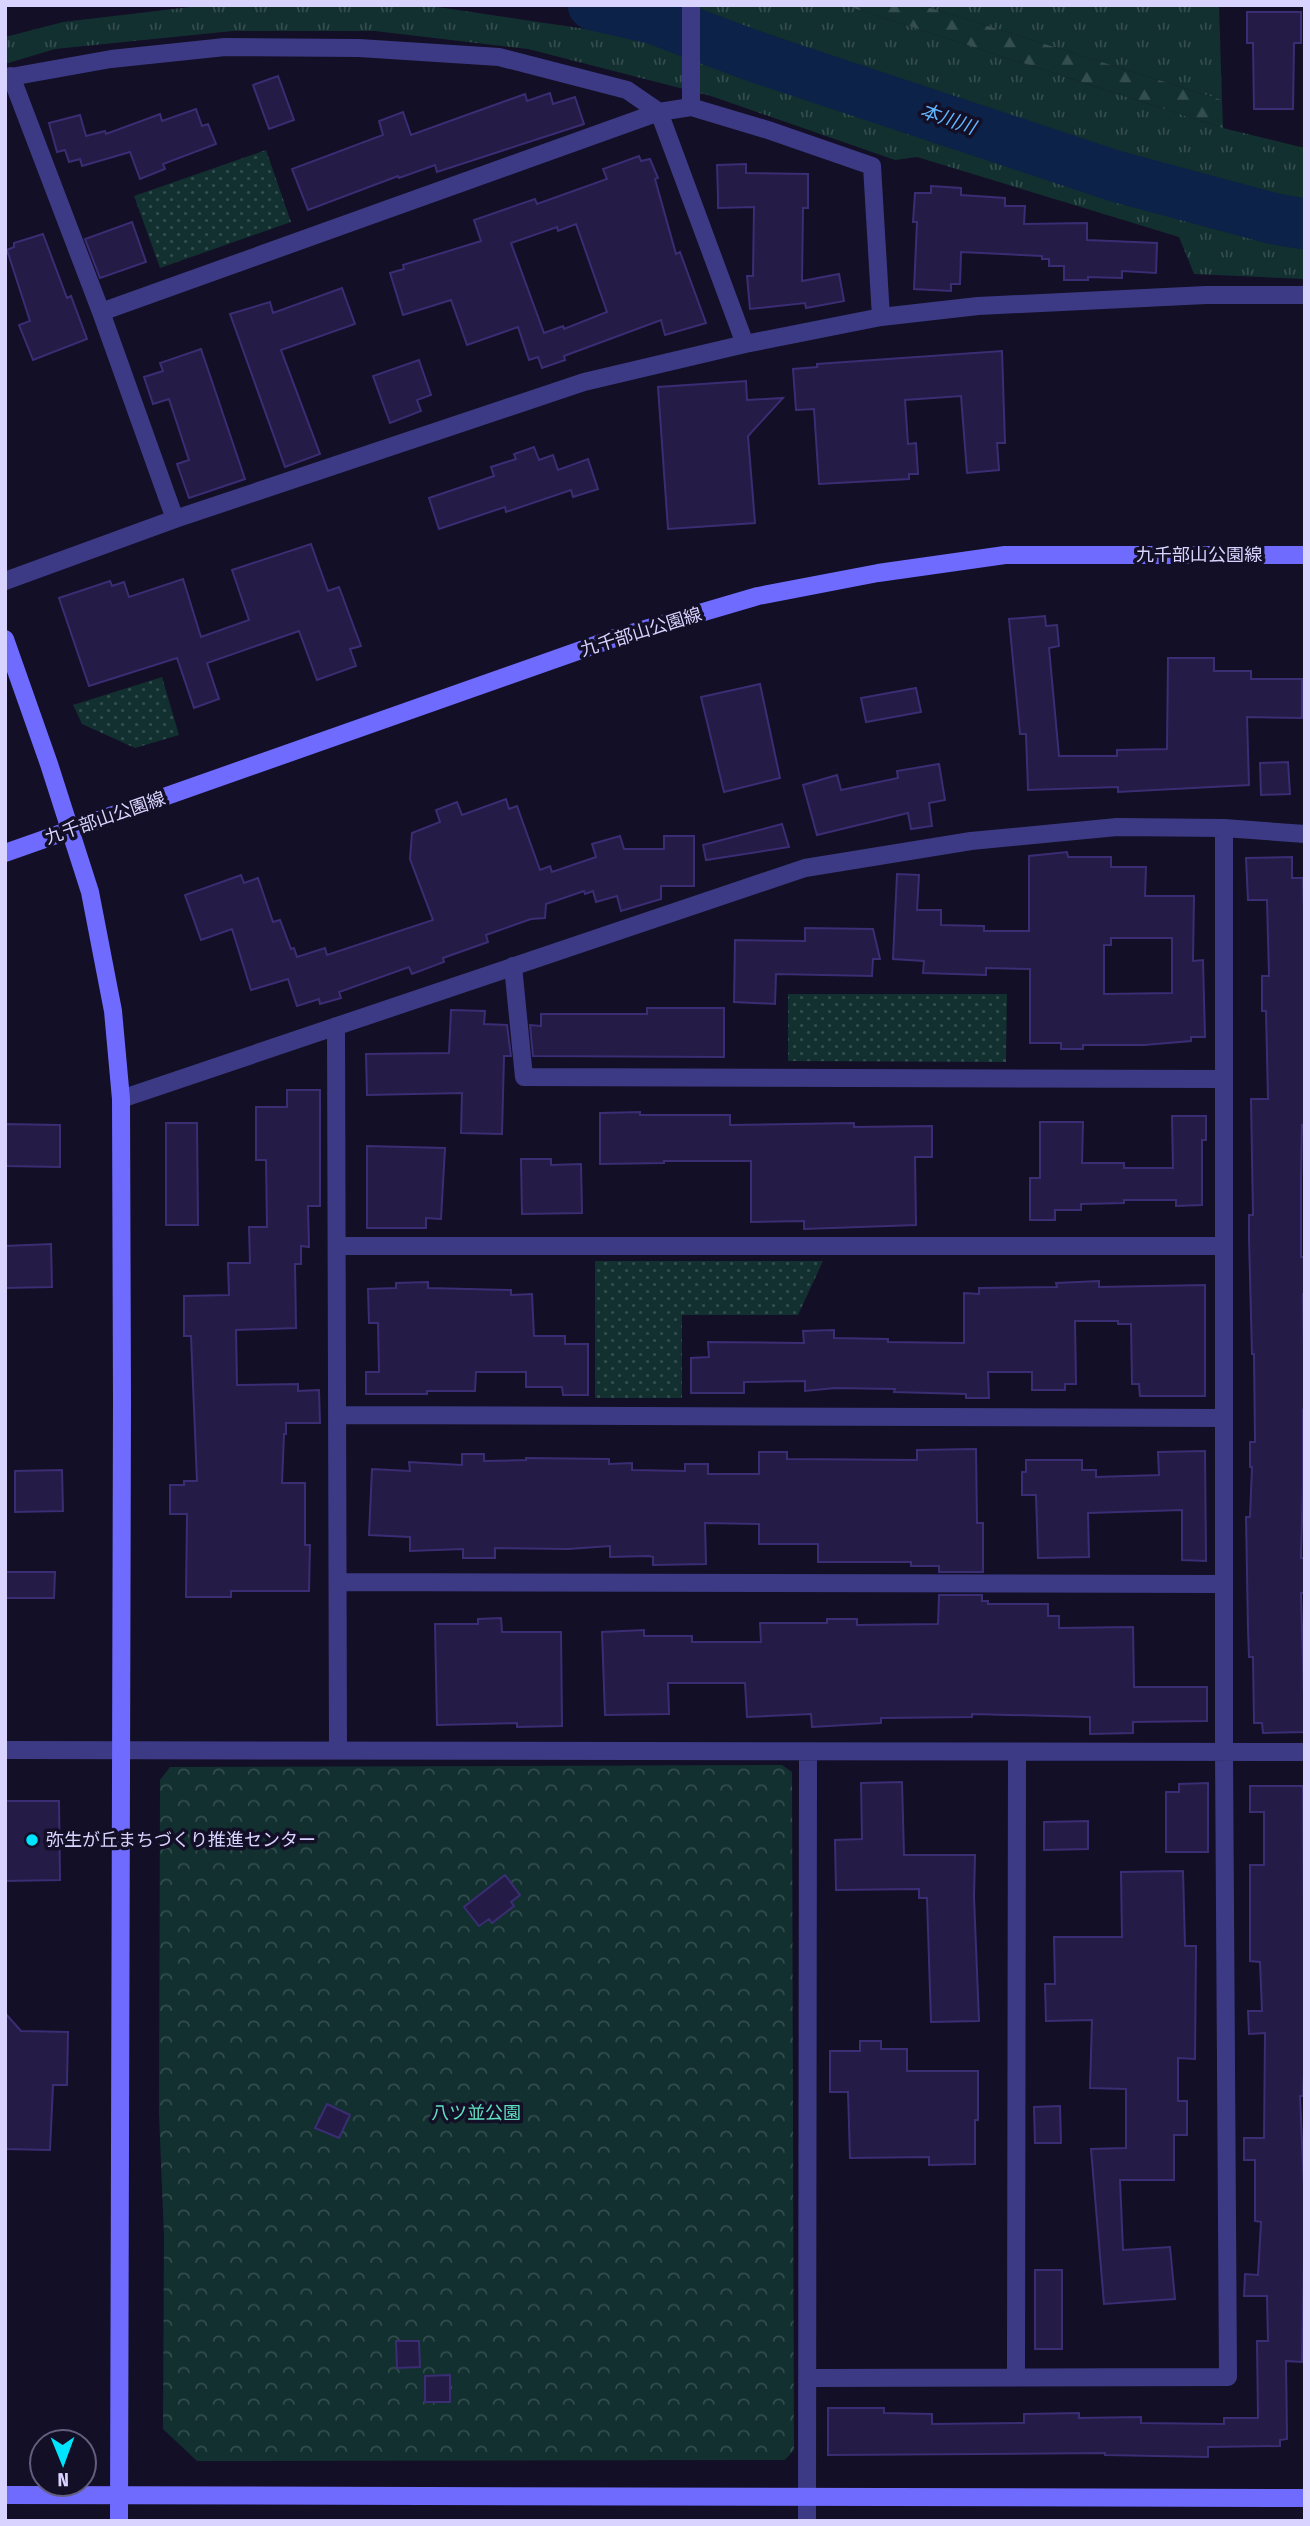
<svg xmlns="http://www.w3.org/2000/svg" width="1310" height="2526" viewBox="0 0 1310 2526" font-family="'Fira Sans Condensed','Noto Sans JP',sans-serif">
  <defs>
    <pattern id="grass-tufts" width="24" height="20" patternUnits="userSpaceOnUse" patternTransform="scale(1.75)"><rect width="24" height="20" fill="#12302f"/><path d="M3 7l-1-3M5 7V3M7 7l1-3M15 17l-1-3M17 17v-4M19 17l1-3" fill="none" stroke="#344d4e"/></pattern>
    <pattern id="forest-firs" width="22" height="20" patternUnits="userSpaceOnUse" patternTransform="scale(1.75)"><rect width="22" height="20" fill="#12302f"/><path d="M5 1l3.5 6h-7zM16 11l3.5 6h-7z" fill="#344d4e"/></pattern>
    <pattern id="park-crowns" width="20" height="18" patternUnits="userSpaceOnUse" patternTransform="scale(1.75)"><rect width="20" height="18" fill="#12302f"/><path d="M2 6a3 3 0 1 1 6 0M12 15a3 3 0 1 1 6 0" fill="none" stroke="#344d4e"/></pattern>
    <pattern id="garden-dots" width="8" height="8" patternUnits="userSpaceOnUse" patternTransform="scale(1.75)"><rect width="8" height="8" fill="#12302f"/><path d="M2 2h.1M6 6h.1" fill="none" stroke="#344d4e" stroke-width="1.8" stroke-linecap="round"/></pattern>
  </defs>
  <rect width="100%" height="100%" fill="#130f26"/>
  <path fill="url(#grass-tufts)" d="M 207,5 L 424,5 L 647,38 L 1137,204 L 1305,243 L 1305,279 L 1194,274 L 1179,237 L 917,157 L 895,160 L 711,96 L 528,49 L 375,31 L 233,31 L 55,49 L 5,64 L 5,37 L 63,22 Z
    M 684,5 L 844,5 L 1223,128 L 1305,148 L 1305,201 L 1150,166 Z
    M 921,5 L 1219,5 L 1222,100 Z"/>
  <path fill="url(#forest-firs)" d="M 844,5 L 921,5 L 1222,100 L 1223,128 Z"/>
  <path fill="url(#park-crowns)" d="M 782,1765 L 792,1772 L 794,2450 L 785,2460 L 197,2461 L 163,2429 L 164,2236 L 159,2114 L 160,1780 L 170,1767 Z"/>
  <path fill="url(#garden-dots)" d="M 266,150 L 291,222 L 160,268 L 134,196 Z
    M 162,677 L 179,735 L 135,748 L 82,724 L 73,705 Z
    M 788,994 L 1007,994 L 1006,1062 L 788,1061 Z
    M 595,1261 L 823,1261 L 798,1315 L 682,1315 L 682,1398 L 595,1398 Z"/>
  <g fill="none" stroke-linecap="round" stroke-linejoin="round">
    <path stroke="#0c2248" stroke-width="51" d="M 593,5 L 655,19 L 759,58 L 1115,176 L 1275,219 L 1305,224"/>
  </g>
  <path fill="#241b47" stroke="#3b2d73" stroke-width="2" fill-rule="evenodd" d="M 1247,12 L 1301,12 L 1301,43 L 1294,43 L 1293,109 L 1254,109 L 1253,43 L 1247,43 Z
    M 278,76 L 294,120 L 269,129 L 253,85 Z
    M 550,93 L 553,104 L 575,97 L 584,124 L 437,172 L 435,165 L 399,178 L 398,176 L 308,210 L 292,169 L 383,135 L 379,121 L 403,112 L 411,135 L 525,94 L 527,101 Z
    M 196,109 L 202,126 L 208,124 L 216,144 L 163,164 L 165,169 L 140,179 L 130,152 L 82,166 L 80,159 L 69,162 L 65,150 L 57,152 L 49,123 L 80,115 L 86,136 L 105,131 L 106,134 L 160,114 L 162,121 Z
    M 639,156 L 641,161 L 650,159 L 658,178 L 655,179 L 676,254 L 680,252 L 706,323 L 665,335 L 661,320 L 564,356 L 565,360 L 542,368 L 538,357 L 529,360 L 518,327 L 467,345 L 451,300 L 403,315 L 390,273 L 404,269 L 403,265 L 481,241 L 474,220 L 535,199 L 537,204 L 607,179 L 603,169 ZM 576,224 L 607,312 L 564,329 L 563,326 L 544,333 L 511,243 L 557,227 L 558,231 Z
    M 746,164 L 746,173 L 808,174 L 808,208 L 803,208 L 802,281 L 839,274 L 844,301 L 806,308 L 805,303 L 750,309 L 747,276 L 753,276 L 754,207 L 718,208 L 718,197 L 717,165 Z
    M 931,186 L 961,188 L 961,195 L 1005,198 L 1005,206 L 1025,206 L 1024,224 L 1087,223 L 1087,240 L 1157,243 L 1156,273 L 1122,271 L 1122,278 L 1088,277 L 1088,280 L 1064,280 L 1064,266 L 1049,266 L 1049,259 L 1042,259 L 1042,256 L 961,252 L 960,284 L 951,284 L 951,291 L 914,289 L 917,222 L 913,222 L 915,193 L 931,193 Z
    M 132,222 L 146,262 L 100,278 L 85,239 Z
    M 43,234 L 67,298 L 71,296 L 87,339 L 33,360 L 19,325 L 30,321 L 7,250 L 14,247 L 14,243 Z
    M 342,288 L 355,324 L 281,350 L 320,454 L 285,467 L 230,314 L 270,302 L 273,313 Z
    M 201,349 L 245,479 L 189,498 L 177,464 L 189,460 L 169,399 L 153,404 L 144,377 L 163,371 L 160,363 Z
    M 1002,351 L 1005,443 L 997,443 L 999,470 L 967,473 L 961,396 L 905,400 L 908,444 L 916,443 L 918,474 L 909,474 L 909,479 L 819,484 L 814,409 L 796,410 L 793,369 L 817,367 L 817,364 Z
    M 419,360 L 431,395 L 417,400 L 421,411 L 390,423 L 373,376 Z
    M 746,381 L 747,400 L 783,398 L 748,436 L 755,523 L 668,529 L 658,387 Z
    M 534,447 L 539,460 L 553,455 L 558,470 L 588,459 L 598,489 L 573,497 L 571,490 L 506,512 L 505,507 L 439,529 L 429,498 L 494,476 L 491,467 L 516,459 L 514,454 Z
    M 311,544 L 328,591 L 339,587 L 361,646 L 350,649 L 356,666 L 317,680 L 299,631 L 207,663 L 219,699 L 194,708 L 177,658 L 89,686 L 59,598 L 110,581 L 112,586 L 124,582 L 129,597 L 183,579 L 201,637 L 249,620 L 232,570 Z
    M 1045,616 L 1046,626 L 1057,625 L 1059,646 L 1049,648 L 1059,756 L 1117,756 L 1117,750 L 1167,749 L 1168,658 L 1214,658 L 1214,671 L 1251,671 L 1251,679 L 1302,679 L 1302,718 L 1247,717 L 1249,785 L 1118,792 L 1118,787 L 1028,790 L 1026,734 L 1020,734 L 1009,619 Z
    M 760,684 L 780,778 L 724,792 L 701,697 Z
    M 916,688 L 921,712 L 866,722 L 861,698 Z
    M 1288,762 L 1290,794 L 1261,795 L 1260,763 Z
    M 939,764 L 945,800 L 929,803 L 932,826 L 911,829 L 908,813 L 817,835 L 803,785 L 837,775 L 841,790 L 898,778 L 897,771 Z
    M 506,799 L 509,809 L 517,806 L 540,870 L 550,866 L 552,872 L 596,857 L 592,844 L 620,836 L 624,849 L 664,849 L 664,836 L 694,836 L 694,886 L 661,886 L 661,899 L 621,911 L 617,896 L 596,902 L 593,891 L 585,894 L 584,891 L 546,904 L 545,918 L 531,919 L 486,935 L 488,942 L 443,958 L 444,962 L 412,974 L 409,967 L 339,992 L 341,998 L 320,1004 L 319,999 L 297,1006 L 288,979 L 251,990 L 232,929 L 201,940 L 185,895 L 241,875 L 244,883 L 258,878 L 273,922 L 280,920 L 291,949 L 294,948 L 297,957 L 325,948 L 327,955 L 433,920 L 410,859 L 412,833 L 440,822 L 436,810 L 457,802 L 462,815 Z
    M 782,824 L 789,847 L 706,860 L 703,845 Z
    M 1067,852 L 1068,857 L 1111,857 L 1111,867 L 1146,867 L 1145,896 L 1194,896 L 1193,961 L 1203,960 L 1205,1037 L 1191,1037 L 1191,1041 L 1144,1045 L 1083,1045 L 1083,1049 L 1061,1049 L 1061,1043 L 1030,1043 L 1030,969 L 986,968 L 986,975 L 923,973 L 924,961 L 893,959 L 897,874 L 919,875 L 917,910 L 941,910 L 941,925 L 984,926 L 984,931 L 1029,931 L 1029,856 ZM 1111,938 L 1172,938 L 1172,993 L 1104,994 L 1104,945 L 1111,945 Z
    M 1292,857 L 1292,878 L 1303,878 L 1305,948 L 1304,1125 L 1302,1125 L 1301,1182 L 1301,1257 L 1305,1257 L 1305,1294 L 1303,1294 L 1305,1410 L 1303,1410 L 1303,1487 L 1301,1558 L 1305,1558 L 1304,1593 L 1301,1593 L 1305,1732 L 1263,1733 L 1262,1723 L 1254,1723 L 1253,1657 L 1249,1657 L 1248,1629 L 1246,1517 L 1250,1517 L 1252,1467 L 1250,1467 L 1250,1442 L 1255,1442 L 1254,1354 L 1252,1354 L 1249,1238 L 1249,1215 L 1253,1215 L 1251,1099 L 1268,1099 L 1266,1011 L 1262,1011 L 1262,976 L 1269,976 L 1267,900 L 1248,900 L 1246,858 Z
    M 805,928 L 873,929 L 880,959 L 873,959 L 872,976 L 776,974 L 775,1004 L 734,1002 L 735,940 L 805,941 Z
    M 647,1008 L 724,1008 L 724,1057 L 533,1056 L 530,1025 L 541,1026 L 541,1014 L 647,1014 Z
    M 451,1010 L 485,1011 L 484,1024 L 507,1025 L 511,1056 L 504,1056 L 502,1134 L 461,1133 L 462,1093 L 367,1095 L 366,1054 L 449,1053 Z
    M 287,1090 L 320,1090 L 320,1206 L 308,1206 L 309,1247 L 301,1246 L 301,1264 L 295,1264 L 296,1328 L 236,1330 L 237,1385 L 298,1384 L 298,1391 L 319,1390 L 320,1423 L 286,1423 L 286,1434 L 284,1434 L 282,1483 L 305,1483 L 305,1545 L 310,1545 L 309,1591 L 231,1591 L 231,1597 L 186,1597 L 187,1514 L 170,1514 L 170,1485 L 184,1485 L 184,1481 L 197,1481 L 191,1336 L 184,1336 L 184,1296 L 229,1295 L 228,1263 L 250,1263 L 249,1227 L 267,1227 L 266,1160 L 256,1160 L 256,1107 L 287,1107 Z
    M 640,1112 L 640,1115 L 730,1115 L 730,1125 L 854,1123 L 854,1127 L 932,1126 L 932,1157 L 915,1157 L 916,1225 L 804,1229 L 804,1221 L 751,1222 L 751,1161 L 664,1161 L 664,1163 L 600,1164 L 600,1113 Z
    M 1172,1116 L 1206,1116 L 1206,1140 L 1202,1140 L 1202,1205 L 1176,1206 L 1176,1200 L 1124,1200 L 1124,1203 L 1081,1204 L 1081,1210 L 1055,1210 L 1055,1220 L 1030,1220 L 1030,1178 L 1040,1178 L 1040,1122 L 1083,1122 L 1082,1163 L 1124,1163 L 1124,1168 L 1173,1168 Z
    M 166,1123 L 197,1123 L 198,1225 L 166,1225 Z
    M 5,1124 L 60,1125 L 60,1167 L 5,1166 Z
    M 367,1146 L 445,1148 L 441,1219 L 426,1218 L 426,1228 L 367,1228 Z
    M 521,1159 L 551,1159 L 551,1165 L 581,1164 L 582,1213 L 522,1214 Z
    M 51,1244 L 52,1287 L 5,1288 L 5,1246 Z
    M 1099,1281 L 1099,1287 L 1205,1285 L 1205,1396 L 1140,1396 L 1139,1384 L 1132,1384 L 1131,1324 L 1118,1324 L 1118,1321 L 1075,1321 L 1076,1384 L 1065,1384 L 1065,1390 L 1032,1390 L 1032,1372 L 988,1372 L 989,1398 L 966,1398 L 966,1394 L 894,1392 L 895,1389 L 835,1388 L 805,1391 L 805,1381 L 744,1382 L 744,1393 L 691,1393 L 691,1358 L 709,1357 L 708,1342 L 804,1343 L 803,1331 L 834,1330 L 834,1338 L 888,1339 L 888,1342 L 964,1343 L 964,1293 L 979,1294 L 979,1288 L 1057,1287 L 1056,1283 Z
    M 428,1282 L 428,1288 L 511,1290 L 511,1295 L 532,1294 L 534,1336 L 565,1336 L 565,1344 L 588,1344 L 588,1395 L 563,1395 L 562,1387 L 526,1387 L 526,1372 L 476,1372 L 475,1391 L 427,1391 L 427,1394 L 366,1394 L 366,1372 L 379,1372 L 378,1323 L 369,1323 L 368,1289 L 396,1288 L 396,1283 Z
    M 976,1449 L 977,1523 L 983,1523 L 983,1572 L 939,1572 L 939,1566 L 911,1566 L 911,1562 L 818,1562 L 818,1544 L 759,1544 L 759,1524 L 705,1523 L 706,1564 L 653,1565 L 653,1557 L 649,1556 L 610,1557 L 610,1546 L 568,1549 L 495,1548 L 495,1558 L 463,1558 L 463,1549 L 410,1551 L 410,1537 L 369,1535 L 372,1469 L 410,1471 L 409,1462 L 462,1465 L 462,1454 L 484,1454 L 484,1461 L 526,1460 L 526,1458 L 609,1459 L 609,1464 L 632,1463 L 632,1470 L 685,1471 L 685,1464 L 708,1464 L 708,1474 L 759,1474 L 759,1452 L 787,1452 L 787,1459 L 917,1460 L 917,1450 Z
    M 1205,1451 L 1206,1561 L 1182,1560 L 1182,1510 L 1088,1513 L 1089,1557 L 1038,1558 L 1036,1495 L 1022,1495 L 1022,1472 L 1026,1472 L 1026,1460 L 1082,1460 L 1082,1470 L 1096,1470 L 1096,1477 L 1159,1475 L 1158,1452 Z
    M 62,1470 L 63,1511 L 15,1512 L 15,1471 Z
    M 6,1572 L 55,1572 L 54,1598 L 6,1598 Z
    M 939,1595 L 982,1595 L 982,1601 L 988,1601 L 988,1604 L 1048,1604 L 1048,1616 L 1059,1616 L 1059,1628 L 1133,1627 L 1134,1687 L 1207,1687 L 1207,1721 L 1133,1722 L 1133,1733 L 1090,1734 L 1090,1717 L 972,1714 L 972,1717 L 881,1718 L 881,1723 L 812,1727 L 811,1714 L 747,1717 L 745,1683 L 668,1683 L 669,1714 L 605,1715 L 602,1632 L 644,1630 L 644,1636 L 692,1636 L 692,1642 L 761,1642 L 760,1623 L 827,1623 L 827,1619 L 857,1619 L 857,1625 L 938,1624 Z
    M 501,1618 L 502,1632 L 561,1632 L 562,1726 L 517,1727 L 517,1723 L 437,1725 L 435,1624 L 478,1624 L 478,1619 Z
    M 902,1782 L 904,1855 L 975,1855 L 974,1897 L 979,2021 L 931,2022 L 927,1898 L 919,1898 L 919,1889 L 836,1890 L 835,1840 L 862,1839 L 861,1783 Z
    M 1208,1783 L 1208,1852 L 1166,1852 L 1166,1792 L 1179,1792 L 1179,1784 Z
    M 1250,1786 L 1303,1786 L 1305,2047 L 1303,2096 L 1300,2096 L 1305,2210 L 1302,2362 L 1286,2361 L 1287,2439 L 1280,2440 L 1280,2446 L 1208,2447 L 1208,2457 L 1105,2455 L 1105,2453 L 828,2455 L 828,2408 L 884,2408 L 884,2413 L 932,2414 L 932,2424 L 1024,2423 L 1024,2414 L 1079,2413 L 1079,2418 L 1141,2417 L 1141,2423 L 1224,2424 L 1224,2418 L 1258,2418 L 1257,2341 L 1268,2341 L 1267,2296 L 1244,2296 L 1245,2274 L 1258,2275 L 1261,2222 L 1255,2221 L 1255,2160 L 1244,2160 L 1244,2138 L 1264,2138 L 1265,2033 L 1249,2034 L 1248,2011 L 1262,2011 L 1260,1962 L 1250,1961 L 1250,1865 L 1264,1865 L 1264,1812 L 1250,1812 Z
    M 5,1801 L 59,1801 L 60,1880 L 5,1881 Z
    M 1088,1821 L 1088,1849 L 1044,1850 L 1044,1822 Z
    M 1183,1871 L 1185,1946 L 1196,1946 L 1195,2059 L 1178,2058 L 1178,2101 L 1187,2101 L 1187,2135 L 1174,2135 L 1174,2180 L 1120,2180 L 1123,2250 L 1170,2247 L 1175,2299 L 1104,2304 L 1091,2149 L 1126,2148 L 1126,2089 L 1090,2088 L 1092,2020 L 1046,2021 L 1045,1984 L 1055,1984 L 1054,1937 L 1122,1937 L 1121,1872 Z
    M 505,1875 L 520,1895 L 511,1902 L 514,1906 L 492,1923 L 489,1919 L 479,1926 L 464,1907 Z
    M 5,2013 L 21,2031 L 68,2032 L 67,2085 L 53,2085 L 50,2150 L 5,2149 Z
    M 860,2041 L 881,2041 L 881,2049 L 907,2049 L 907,2071 L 978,2071 L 978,2120 L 975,2120 L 975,2164 L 929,2165 L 929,2157 L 850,2158 L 848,2092 L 830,2092 L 830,2051 L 860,2051 Z
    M 327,2104 L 350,2115 L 339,2138 L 315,2128 Z
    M 1060,2106 L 1061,2143 L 1035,2143 L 1034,2107 Z
    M 1035,2270 L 1062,2270 L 1062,2349 L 1035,2349 Z
    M 396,2341 L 419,2341 L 420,2367 L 397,2368 Z
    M 450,2375 L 450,2402 L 425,2402 L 425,2376 Z"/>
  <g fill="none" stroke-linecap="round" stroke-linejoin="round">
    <path stroke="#3d3a85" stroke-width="18" d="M 691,5 L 691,107
      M 11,76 L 101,312 L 175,519
      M 5,78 L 111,59 L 225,47 L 359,48 L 499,57 L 627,90 L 659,112 L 745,344
      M 101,312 L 659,112 L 691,107 L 768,130 L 872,166 L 881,317
      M 5,581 L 175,519 L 584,382 L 745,344 L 881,317 L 978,306 L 1206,295 L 1305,295
      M 513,966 L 524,1077 L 1224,1079
      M 336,1026 L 338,1750
      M 121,1099 L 805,868 L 971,841 L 1117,827 L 1224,828 L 1305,834
      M 337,1246 L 1224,1246
      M 337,1415 L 1224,1418
      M 338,1582 L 1224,1584
      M 5,1750 L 1305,1752
      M 1016,2377 L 1017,1752
      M 807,2378 L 1228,2377 L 1224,1752 L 1224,828
      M 807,2521 L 808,1752"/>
    <path stroke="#6f6bff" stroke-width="18" d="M 5,639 L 49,764 L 90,892 L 113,1011 L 121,1099 L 122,1402 L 119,2521
      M 5,853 L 615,638 L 758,596 L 878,573 L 1005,555 L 1305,555
      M 5,2495 L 1305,2498"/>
  </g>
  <circle fill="#00e5ff" stroke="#130f26" stroke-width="2.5" cx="32" cy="1840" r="7"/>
  <g text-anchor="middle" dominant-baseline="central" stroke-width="7" stroke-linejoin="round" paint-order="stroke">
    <g font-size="18" fill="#d9d4ff" stroke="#130f26">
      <text x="1199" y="555">九千部山公園線</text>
      <text transform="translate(641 632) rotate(-17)">九千部山公園線</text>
      <text transform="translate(105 818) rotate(-19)">九千部山公園線</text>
    </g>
    <g font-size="18" fill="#d9d4ff" stroke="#130f26" text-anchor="start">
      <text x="46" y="1840">弥生が丘まちづくり推進センター</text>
    </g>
    <g font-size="18" fill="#5fe0c0" stroke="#130f26">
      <text x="476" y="2113">八ツ並公園</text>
    </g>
    <g font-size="19" font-style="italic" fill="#62b6ff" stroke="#130f26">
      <text transform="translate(948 119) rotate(19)">本川川</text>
    </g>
  </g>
  <rect width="1310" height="2526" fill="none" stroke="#d9d4ff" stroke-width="14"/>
  <g transform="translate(63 2463) rotate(179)"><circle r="33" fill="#130f26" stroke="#625e7d" stroke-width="2"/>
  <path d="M0-5L12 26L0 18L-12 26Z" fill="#00e5ff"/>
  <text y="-10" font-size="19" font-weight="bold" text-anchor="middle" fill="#d9d4ff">N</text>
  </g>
</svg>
